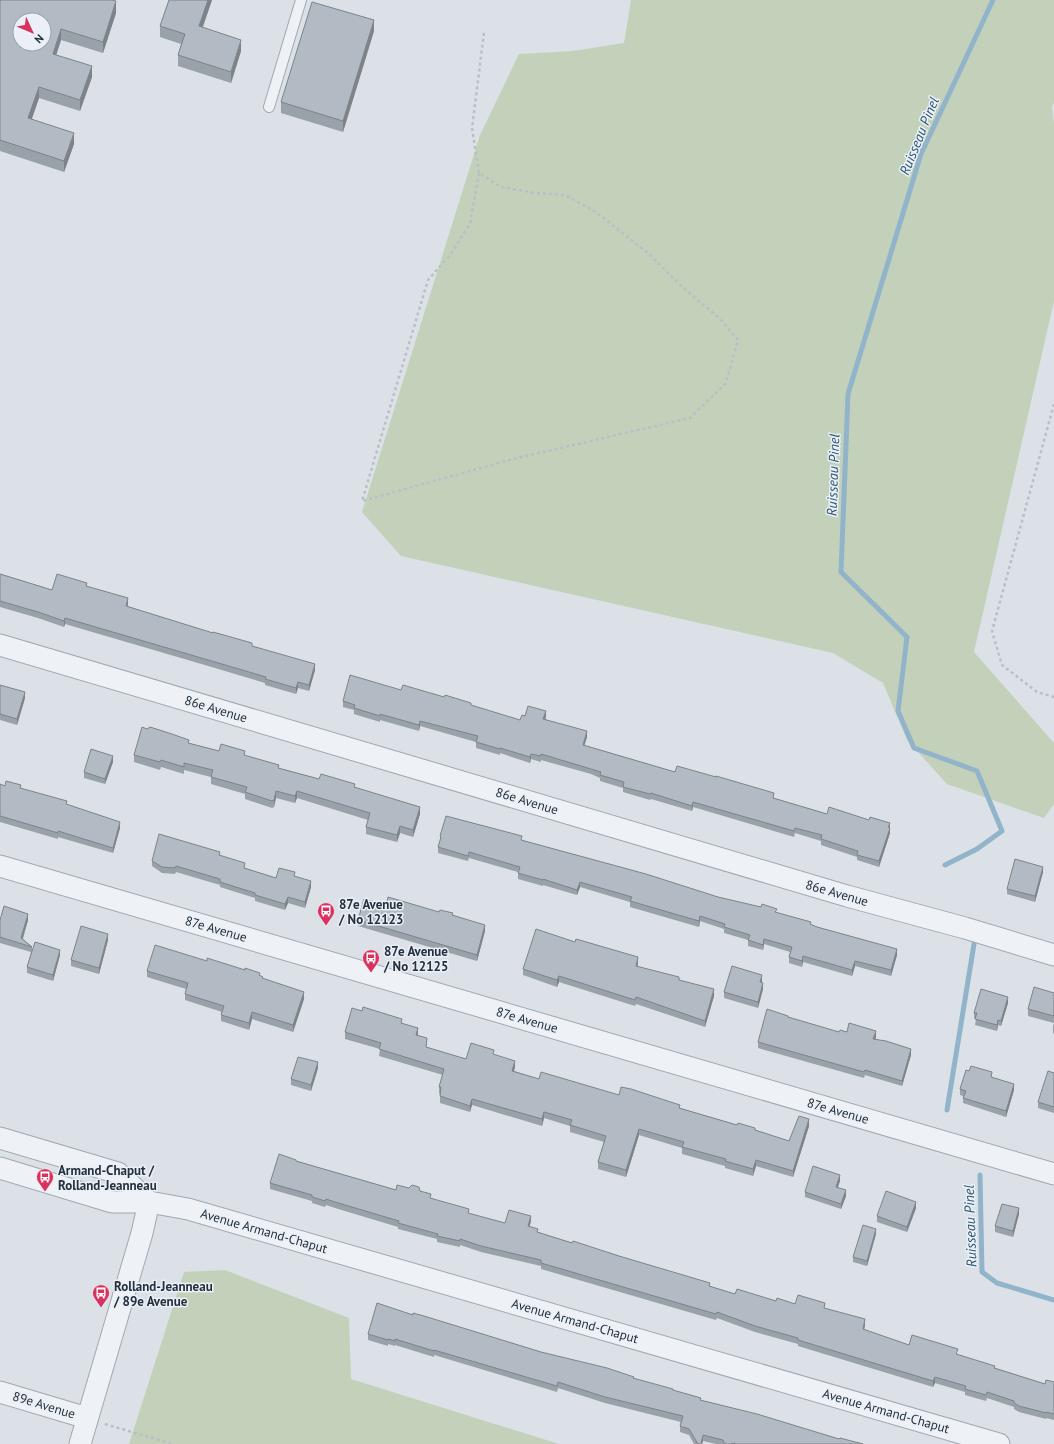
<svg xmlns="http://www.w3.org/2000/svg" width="1054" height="1444" viewBox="0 0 1054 1444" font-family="'PT Sans',sans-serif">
  <rect width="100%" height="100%" fill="#dbe1e7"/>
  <path fill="#c3d1bb" d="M 631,0 L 1054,0 L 1054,103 L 1052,106 L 1054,123 L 1054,301 L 974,652 L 1054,743 L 1054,804 L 1044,818 L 947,784 L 907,740 L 883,683 L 833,653 L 401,556 L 362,512 L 480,135 L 519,54 L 573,51 L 624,43 Z
    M 225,1270 L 349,1318 L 351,1379 L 559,1444 L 129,1444 L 184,1272 Z"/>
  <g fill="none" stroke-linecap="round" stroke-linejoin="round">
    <path stroke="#92b4ca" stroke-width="5" d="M 945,865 L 977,849 L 1002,831 L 977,771 L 914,748 L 898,711 L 907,637 L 841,572 L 848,394 L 921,154 L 993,0
      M 947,1110 L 974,944
      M 980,1175 L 982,1272 L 997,1283 L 1054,1300"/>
    <g stroke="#a0a8b1" stroke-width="12">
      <path id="lane" d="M 269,107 L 301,0"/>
    </g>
    <g stroke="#a0a8b1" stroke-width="23">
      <path id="street" d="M 0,645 L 847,896 L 965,928 L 1054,955
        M 0,866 L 1054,1174
        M 0,1138 L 118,1173 L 149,1202
        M 0,1168 L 112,1202 L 149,1202 L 188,1209 L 999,1444
        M 0,1392 L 87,1418
        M 80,1444 L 142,1233 L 149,1202"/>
    </g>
    <path stroke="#b9bfc5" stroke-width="2.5" stroke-dasharray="3 3" stroke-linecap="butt" d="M 479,173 L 470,224 L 450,255 L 428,280 L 362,501 L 513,459 L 690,418 L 726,383 L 738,340 L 719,318 L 680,285 L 649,254 L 596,212 L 565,195 L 536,193 L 501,187 L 479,173 L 472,128 L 484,33
      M 1054,404 L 992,631 L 1002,665 L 1037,692 L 1054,697
      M 105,1424 L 172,1444"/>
    <use href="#lane" stroke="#eef1f5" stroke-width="10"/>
    <use href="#street" stroke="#eef1f5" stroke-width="21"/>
  </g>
  <path fill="#99a1a9" d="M 0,0 L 116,13 L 103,53 L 61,40 L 56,55 L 92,77 L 80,111 L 39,98 L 32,119 L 74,144 L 64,172 L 0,151 Z
    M 169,0 L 212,0 L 203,27 L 241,51 L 231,83 L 178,66 L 178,55 L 181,44 L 160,37 L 160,26 Z
    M 374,31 L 343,132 L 281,113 L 281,102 Z
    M 0,574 L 52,590 L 87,586 L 128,604 L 127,606 L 252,646 L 315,670 L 309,691 L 298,688 L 296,694 L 265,685 L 265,683 L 215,668 L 65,624 L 64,627 L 38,618 L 0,607 Z
    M 0,685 L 25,698 L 17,725 L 0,720 Z
    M 401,690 L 471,706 L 520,720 L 525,716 L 546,717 L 545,719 L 587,737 L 584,745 L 675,772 L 774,798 L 827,814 L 890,827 L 890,833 L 879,867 L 857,860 L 857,857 L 821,845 L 821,841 L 795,833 L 794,837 L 693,807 L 692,811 L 651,799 L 650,800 L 623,792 L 623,788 L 600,781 L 600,778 L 591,774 L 541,760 L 541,762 L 531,759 L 530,763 L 500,753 L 500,755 L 476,748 L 476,742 L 420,726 L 419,731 L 380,720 L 380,722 L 354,714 L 354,710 L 343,707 L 343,701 Z
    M 189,743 L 219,751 L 245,756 L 279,768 L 319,779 L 355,788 L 420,814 L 413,837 L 400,833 L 397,842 L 366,834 L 366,827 L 368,820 L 297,798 L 295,803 L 276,798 L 274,807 L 272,808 L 245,799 L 245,794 L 211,784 L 211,777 L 184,770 L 184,774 L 161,767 L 160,770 L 134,762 L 134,755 Z
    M 113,762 L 105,784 L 84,778 L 84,772 Z
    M 0,784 L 5,786 L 21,788 L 67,805 L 120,828 L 113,853 L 58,837 L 58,839 L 0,822 Z
    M 440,836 L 522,840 L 718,897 L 777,913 L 897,955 L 891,976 L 855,966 L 852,976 L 803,962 L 802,967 L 789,963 L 789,957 L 790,952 L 764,944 L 763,950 L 748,946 L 748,940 L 724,933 L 724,929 L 700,921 L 699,927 L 630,907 L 630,902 L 580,887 L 577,895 L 543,885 L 543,886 L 518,879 L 518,872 L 469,858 L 468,861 L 438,853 L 438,847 L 440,842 Z
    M 220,855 L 245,868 L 276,878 L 295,877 L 311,887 L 305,908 L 288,903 L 285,910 L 255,901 L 255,898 L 220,887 L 220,885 L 176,872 L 175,874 L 162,873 L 152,866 L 152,861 Z
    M 1043,872 L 1035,902 L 1007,894 L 1007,889 Z
    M 386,905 L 439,912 L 453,915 L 485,931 L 477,961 L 358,926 L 358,920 Z
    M 0,920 L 28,920 L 23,939 L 32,947 L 32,951 L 60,955 L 53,981 L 27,973 L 27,967 L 31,952 L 0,943 Z
    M 108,940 L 99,974 L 71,966 L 71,960 Z
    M 575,942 L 638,964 L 637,967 L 679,980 L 714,996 L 705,1027 L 636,1004 L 635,1006 L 559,982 L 557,987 L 523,975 L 523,969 Z
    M 207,961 L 260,976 L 263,979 L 304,999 L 293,1032 L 252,1019 L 249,1030 L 221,1021 L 221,1015 L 222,1012 L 185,1000 L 185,994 L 186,989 L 147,977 L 147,971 Z
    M 762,980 L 762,982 L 763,989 L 758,1008 L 724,998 L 724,992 Z
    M 1054,993 L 1054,1034 L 1053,1033 L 1053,1026 L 1054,1023 L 1028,1016 L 1028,1009 Z
    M 1008,1003 L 1001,1026 L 998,1025 L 997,1031 L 975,1025 L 976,1019 L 974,1018 L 974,1013 Z
    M 362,1011 L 402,1023 L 418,1034 L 418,1035 L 427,1044 L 426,1047 L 466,1059 L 494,1054 L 515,1067 L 514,1071 L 539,1079 L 680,1108 L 737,1125 L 755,1130 L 789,1141 L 809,1126 L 793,1177 L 756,1166 L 753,1176 L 725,1168 L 725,1166 L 682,1154 L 682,1148 L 639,1135 L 626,1177 L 598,1169 L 598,1162 L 604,1142 L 570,1132 L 570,1126 L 544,1118 L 542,1126 L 472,1105 L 470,1112 L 440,1103 L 440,1094 L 439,1093 L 439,1087 L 443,1075 L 379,1056 L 380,1049 L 345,1039 L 345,1032 Z
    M 788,1017 L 839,1032 L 876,1037 L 875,1040 L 911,1055 L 902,1086 L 865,1075 L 864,1078 L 758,1048 L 758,1042 Z
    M 318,1068 L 311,1091 L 291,1085 L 291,1079 Z
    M 1054,1073 L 1054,1113 L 1038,1108 L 1038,1102 Z
    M 992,1077 L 1014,1090 L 1006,1117 L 963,1103 L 963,1096 L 960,1095 L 960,1089 Z
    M 296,1161 L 396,1190 L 420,1191 L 431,1198 L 469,1214 L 505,1223 L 531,1221 L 529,1227 L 538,1232 L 735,1294 L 825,1308 L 865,1325 L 864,1330 L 909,1345 L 958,1355 L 995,1368 L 1045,1384 L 1054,1382 L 1054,1420 L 1046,1418 L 1046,1419 L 1019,1412 L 1014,1409 L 1014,1407 L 987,1398 L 986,1401 L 965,1395 L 965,1392 L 935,1383 L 933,1387 L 798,1346 L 798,1344 L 755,1332 L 717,1318 L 716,1320 L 709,1318 L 541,1269 L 541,1266 L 481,1252 L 460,1245 L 460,1247 L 437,1242 L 437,1239 L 398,1229 L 398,1227 L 335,1208 L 326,1205 L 325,1207 L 312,1203 L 312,1201 L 270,1189 L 270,1183 Z
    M 840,1181 L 838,1187 L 846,1196 L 841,1209 L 805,1197 L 805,1192 Z
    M 916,1208 L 907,1232 L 877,1222 L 877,1216 Z
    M 1019,1214 L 1013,1237 L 995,1232 L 995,1226 Z
    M 876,1234 L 867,1266 L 853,1262 L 853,1257 Z
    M 413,1315 L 634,1379 L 673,1390 L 701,1400 L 839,1439 L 863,1444 L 716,1444 L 703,1441 L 702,1444 L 694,1444 L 689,1435 L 680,1432 L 680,1426 L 681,1422 L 605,1403 L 558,1388 L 557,1392 L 434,1355 L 434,1357 L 395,1345 L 395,1346 L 388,1344 L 388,1346 L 368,1340 L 368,1334 Z"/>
  <path fill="#7d8389" d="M 208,0 L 212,0 L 199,37 L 199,26 Z
    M 116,1 L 116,13 L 103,53 L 103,42 Z
    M 374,20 L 374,31 L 343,132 L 343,121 Z
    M 61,29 L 61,40 L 53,65 L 53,54 Z
    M 241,40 L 241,51 L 231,83 L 231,72 Z
    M 92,66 L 92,77 L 80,111 L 80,100 Z
    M 39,87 L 39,98 L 28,129 L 28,118 Z
    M 74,133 L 74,144 L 64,172 L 64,161 Z
    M 128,598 L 128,604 L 126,612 L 126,606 Z
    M 65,618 L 65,624 L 64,627 L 64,621 Z
    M 315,664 L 315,670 L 309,691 L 309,685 Z
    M 298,682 L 298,688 L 296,694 L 296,688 Z
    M 25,692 L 25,698 L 17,725 L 17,719 Z
    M 546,711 L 546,717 L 543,724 L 543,719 Z
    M 420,721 L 420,726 L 419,731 L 419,725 Z
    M 587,731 L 587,737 L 583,750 L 583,745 Z
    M 531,754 L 531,759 L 530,763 L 530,757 Z
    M 113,756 L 113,762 L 105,784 L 105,779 Z
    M 276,791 L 276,798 L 274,807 L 274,800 Z
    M 297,791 L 297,798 L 295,803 L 295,796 Z
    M 693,802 L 693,807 L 692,811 L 692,806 Z
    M 420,807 L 420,814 L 413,837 L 413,830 Z
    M 120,822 L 120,828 L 113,853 L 113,848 Z
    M 890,823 L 890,833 L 879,867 L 879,861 Z
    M 400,826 L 400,833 L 397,842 L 397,835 Z
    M 1043,867 L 1043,872 L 1035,902 L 1035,896 Z
    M 311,881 L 311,887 L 305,908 L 305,902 Z
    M 580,882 L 580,887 L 577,895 L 577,890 Z
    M 288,897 L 288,903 L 285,910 L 285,904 Z
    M 28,914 L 28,920 L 21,943 L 21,938 Z
    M 700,916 L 700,921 L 699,927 L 699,921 Z
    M 485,925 L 485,931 L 477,961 L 477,955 Z
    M 108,934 L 108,940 L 99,974 L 99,968 Z
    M 764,939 L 764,944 L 763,950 L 763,945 Z
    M 897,949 L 897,955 L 891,976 L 891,970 Z
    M 60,950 L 60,955 L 53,981 L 53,975 Z
    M 803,956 L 803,962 L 802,967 L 802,961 Z
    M 638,957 L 638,964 L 636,973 L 636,966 Z
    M 855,961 L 855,966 L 852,976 L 852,970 Z
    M 762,975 L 762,980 L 760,988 L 760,982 Z
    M 559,976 L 559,982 L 557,987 L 557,980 Z
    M 763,983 L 763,989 L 758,1008 L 758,1002 Z
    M 714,989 L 714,996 L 705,1027 L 705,1021 Z
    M 304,992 L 304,999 L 293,1032 L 293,1025 Z
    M 1008,997 L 1008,1003 L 1001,1026 L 1001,1021 Z
    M 252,1012 L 252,1019 L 249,1030 L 249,1023 Z
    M 998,1020 L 998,1025 L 997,1031 L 997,1025 Z
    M 418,1028 L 418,1034 L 416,1041 L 416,1035 Z
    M 876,1031 L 876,1037 L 873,1045 L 873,1039 Z
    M 911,1049 L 911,1055 L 902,1086 L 902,1081 Z
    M 515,1061 L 515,1067 L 512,1077 L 512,1071 Z
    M 318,1062 L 318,1068 L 311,1091 L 311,1085 Z
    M 1014,1084 L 1014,1090 L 1006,1117 L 1006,1111 Z
    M 472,1099 L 472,1105 L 470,1112 L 470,1106 Z
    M 544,1112 L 544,1118 L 542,1126 L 542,1119 Z
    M 809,1119 L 809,1126 L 793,1177 L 793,1171 Z
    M 639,1129 L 639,1135 L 626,1177 L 626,1170 Z
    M 756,1160 L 756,1166 L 753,1176 L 753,1169 Z
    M 840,1175 L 840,1181 L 836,1192 L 836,1187 Z
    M 846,1190 L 846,1196 L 841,1209 L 841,1204 Z
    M 916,1202 L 916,1208 L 907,1232 L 907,1227 Z
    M 1019,1208 L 1019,1214 L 1013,1237 L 1013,1231 Z
    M 531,1216 L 531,1221 L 528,1232 L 528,1226 Z
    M 876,1229 L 876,1234 L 867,1266 L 867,1261 Z
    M 865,1319 L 865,1325 L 863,1335 L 863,1329 Z
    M 935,1377 L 935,1383 L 933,1387 L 933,1381 Z
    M 703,1435 L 703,1441 L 702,1444 L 701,1444 Z"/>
  <path fill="#b2bbc4" stroke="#7d8389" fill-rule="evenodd" d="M 0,0 L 112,0 L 116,1 L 103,42 L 61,29 L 53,54 L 92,66 L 80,100 L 39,87 L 28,118 L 74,133 L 64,161 L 0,140 ZM 20,20 L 44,20 L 44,44 L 20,44 Z
    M 169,0 L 208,0 L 199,26 L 241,40 L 231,72 L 178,55 L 185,34 L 160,26 Z
    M 312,2 L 374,20 L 343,121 L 281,102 Z
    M 0,574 L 52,590 L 57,574 L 87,583 L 86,586 L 128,598 L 126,606 L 213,633 L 213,632 L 252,643 L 252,646 L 315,664 L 309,685 L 298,682 L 296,688 L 265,679 L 266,677 L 215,662 L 65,618 L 64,621 L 38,612 L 0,601 Z
    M 350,675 L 401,690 L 403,685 L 444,697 L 445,695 L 471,703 L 471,705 L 520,720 L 522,715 L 525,716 L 528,706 L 546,711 L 543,719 L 587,731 L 583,745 L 675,772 L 677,766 L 716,777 L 716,776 L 774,793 L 773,798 L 827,814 L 829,807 L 869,820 L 870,817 L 890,823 L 888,827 L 890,828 L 879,861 L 857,855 L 858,851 L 821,839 L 822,835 L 795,828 L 794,831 L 693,802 L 692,806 L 651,793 L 650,794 L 623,787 L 624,782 L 600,775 L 601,772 L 541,754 L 541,756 L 531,754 L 530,757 L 500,748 L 500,749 L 476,742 L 478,736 L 420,721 L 419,725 L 380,714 L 380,716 L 354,708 L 355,705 L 343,701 Z
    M 0,685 L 25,692 L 17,719 L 0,714 Z
    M 142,727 L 147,729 L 150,727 L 169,733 L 189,740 L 188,743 L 219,751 L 221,744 L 245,751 L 244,755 L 279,765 L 278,768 L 319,779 L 321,774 L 355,784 L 354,787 L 420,807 L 413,830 L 400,826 L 397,835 L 366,827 L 370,813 L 297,791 L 295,796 L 276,791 L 274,800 L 272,801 L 245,792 L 247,787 L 211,777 L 213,770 L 184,763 L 184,767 L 161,760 L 160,762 L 134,755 Z
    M 91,749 L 113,756 L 105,779 L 84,772 Z
    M 6,781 L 21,785 L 20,788 L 67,801 L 66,804 L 120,822 L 113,848 L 58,831 L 58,833 L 0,816 L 0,784 L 5,786 Z
    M 446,816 L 522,836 L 521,840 L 646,874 L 718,897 L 761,907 L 762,904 L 777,909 L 775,912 L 811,922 L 810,924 L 817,927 L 897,949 L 891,970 L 855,961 L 852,970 L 803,956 L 802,961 L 789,957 L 792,947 L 764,939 L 763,945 L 748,940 L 750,935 L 724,927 L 725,924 L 700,916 L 699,921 L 630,901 L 632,897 L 580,882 L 577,890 L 543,879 L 543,880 L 518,873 L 520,867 L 469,852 L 468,856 L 438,847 L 441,837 L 440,836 Z
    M 159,834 L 220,852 L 219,855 L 245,863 L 244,868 L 276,878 L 279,868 L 295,872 L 294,876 L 311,881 L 305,902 L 288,897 L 285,904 L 255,895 L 255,893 L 220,882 L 220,879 L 176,866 L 175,868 L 162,867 L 152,861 Z
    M 1015,859 L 1043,867 L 1035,896 L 1007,889 Z
    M 388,897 L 439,912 L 440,910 L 453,913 L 452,915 L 485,925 L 477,955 L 358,920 L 364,899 L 386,905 Z
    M 4,906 L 28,914 L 21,938 L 32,947 L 0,937 L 0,920 Z
    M 81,926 L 108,934 L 99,968 L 71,960 Z
    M 536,929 L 575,942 L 576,939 L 638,957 L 636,966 L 679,977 L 679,980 L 714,989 L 705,1021 L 636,997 L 635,1000 L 559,976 L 557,980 L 523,969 Z
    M 35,942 L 60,950 L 53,975 L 27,967 Z
    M 155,945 L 207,961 L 207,958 L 245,970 L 245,968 L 260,973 L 259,975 L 263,977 L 262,978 L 304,992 L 293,1025 L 252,1012 L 249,1023 L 221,1015 L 224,1006 L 185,994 L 188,983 L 147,971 Z
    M 732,966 L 762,975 L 760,982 L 763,983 L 758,1002 L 724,992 Z
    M 1034,987 L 1054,993 L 1054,1016 L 1028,1009 Z
    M 981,989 L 1008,997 L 1001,1021 L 998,1020 L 997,1025 L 975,1019 L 977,1013 L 974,1013 Z
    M 363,1007 L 402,1019 L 401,1023 L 418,1028 L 416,1035 L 427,1038 L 426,1047 L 466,1059 L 471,1043 L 494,1050 L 493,1054 L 515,1061 L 512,1071 L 539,1079 L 541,1072 L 619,1095 L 621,1087 L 631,1089 L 680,1105 L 679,1108 L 737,1125 L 738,1123 L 755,1128 L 755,1130 L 789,1141 L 799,1116 L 809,1119 L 793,1171 L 756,1160 L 753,1169 L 725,1161 L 726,1159 L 682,1147 L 684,1142 L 639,1129 L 626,1170 L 598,1162 L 606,1136 L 570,1125 L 572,1120 L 544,1112 L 542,1119 L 472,1099 L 470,1106 L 440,1096 L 441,1087 L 439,1087 L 444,1069 L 379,1049 L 381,1043 L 345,1032 L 352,1008 L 362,1011 Z
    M 767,1009 L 788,1016 L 788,1017 L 839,1032 L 840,1030 L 847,1032 L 849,1023 L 876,1031 L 873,1039 L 886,1041 L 911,1049 L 902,1081 L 865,1070 L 864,1072 L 758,1042 Z
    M 298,1057 L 318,1062 L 311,1085 L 291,1079 Z
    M 971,1066 L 992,1072 L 991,1077 L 1014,1084 L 1006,1111 L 963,1098 L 966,1091 L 960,1089 L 966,1070 L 969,1071 Z
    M 1048,1071 L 1054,1073 L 1054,1107 L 1038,1102 Z
    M 279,1154 L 296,1160 L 296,1161 L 396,1190 L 397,1185 L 409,1188 L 412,1185 L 419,1187 L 420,1191 L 431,1194 L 430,1198 L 469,1209 L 468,1213 L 505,1223 L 509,1210 L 531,1216 L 528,1226 L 538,1229 L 537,1232 L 572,1243 L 573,1241 L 619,1256 L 710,1283 L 709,1286 L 735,1294 L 737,1289 L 776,1301 L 777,1298 L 795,1304 L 798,1295 L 825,1303 L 824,1308 L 865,1319 L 863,1329 L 909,1345 L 912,1335 L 958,1349 L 956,1354 L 995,1366 L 994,1368 L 1045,1384 L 1046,1380 L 1054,1382 L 1054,1414 L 1046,1412 L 1046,1413 L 1019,1406 L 1014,1403 L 1014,1401 L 987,1392 L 986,1395 L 965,1389 L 966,1386 L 935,1377 L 933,1381 L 798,1340 L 798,1338 L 755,1326 L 717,1312 L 716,1314 L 709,1312 L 541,1263 L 541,1260 L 481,1246 L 460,1239 L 460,1241 L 437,1236 L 438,1234 L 398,1223 L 399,1221 L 335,1202 L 326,1199 L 325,1201 L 312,1197 L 312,1195 L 270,1183 Z
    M 813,1166 L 840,1175 L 836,1187 L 846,1190 L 841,1204 L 805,1192 Z
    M 886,1191 L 916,1202 L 907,1227 L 877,1216 Z
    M 1002,1204 L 1019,1208 L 1013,1231 L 995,1226 Z
    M 863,1225 L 876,1229 L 867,1261 L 853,1257 Z
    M 377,1303 L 413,1315 L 413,1313 L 424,1316 L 541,1352 L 607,1368 L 634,1377 L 633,1378 L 673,1389 L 673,1390 L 701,1398 L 700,1400 L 757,1414 L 839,1439 L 840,1438 L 863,1444 L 736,1444 L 733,1443 L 731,1444 L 725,1444 L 723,1440 L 703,1435 L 701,1444 L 698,1444 L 689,1429 L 680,1426 L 683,1416 L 605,1397 L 558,1382 L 557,1386 L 434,1350 L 434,1351 L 395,1339 L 395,1341 L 388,1339 L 388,1340 L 368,1334 Z"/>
  <defs>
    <g id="bus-pin" transform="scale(0.9)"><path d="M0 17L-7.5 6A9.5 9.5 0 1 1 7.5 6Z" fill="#d83360" stroke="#eaf0f5"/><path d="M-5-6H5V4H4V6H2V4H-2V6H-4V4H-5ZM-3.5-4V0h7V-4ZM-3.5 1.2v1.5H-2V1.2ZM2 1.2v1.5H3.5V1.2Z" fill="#fff"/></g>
  </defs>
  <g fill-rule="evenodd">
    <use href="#bus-pin" x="326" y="911"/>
    <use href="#bus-pin" x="371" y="958"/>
    <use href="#bus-pin" x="45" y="1177"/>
    <use href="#bus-pin" x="101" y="1293"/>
  </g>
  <g text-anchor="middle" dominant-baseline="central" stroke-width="3" stroke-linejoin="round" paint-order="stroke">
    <g font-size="13" fill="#24303e" stroke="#eaf0f5">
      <text transform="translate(216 709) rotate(17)">86e Avenue</text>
      <text transform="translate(527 801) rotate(17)">86e Avenue</text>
      <text transform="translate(837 893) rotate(16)">86e Avenue</text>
      <text transform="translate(216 929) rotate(16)">87e Avenue</text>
      <text transform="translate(527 1020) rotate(16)">87e Avenue</text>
      <text transform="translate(838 1111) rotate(16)">87e Avenue</text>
      <text transform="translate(264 1231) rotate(16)">Avenue Armand-Chaput</text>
      <text transform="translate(575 1321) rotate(16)">Avenue Armand-Chaput</text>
      <text transform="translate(44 1405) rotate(17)">89e Avenue</text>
      <text transform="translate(886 1411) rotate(16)">Avenue Armand-Chaput</text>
    </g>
    <g font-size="13" font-weight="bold" fill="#24303e" stroke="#eaf0f5" text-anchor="start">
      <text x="339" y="904">87e Avenue<tspan x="339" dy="15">/ No 12123</tspan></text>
      <text x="384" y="951">87e Avenue<tspan x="384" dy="15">/ No 12125</tspan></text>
      <text x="58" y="1170">Armand-Chaput /<tspan x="58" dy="15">Rolland-Jeanneau</tspan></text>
      <text x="114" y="1286">Rolland-Jeanneau<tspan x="114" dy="15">/ 89e Avenue</tspan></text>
    </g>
    <g font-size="14" font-style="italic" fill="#2b5574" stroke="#eaf0f5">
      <text transform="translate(919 136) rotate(-68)">Ruisseau Pinel</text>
      <text transform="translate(833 475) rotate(-88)">Ruisseau Pinel</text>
      <text transform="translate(970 1226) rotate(-92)">Ruisseau Pinel</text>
    </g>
  </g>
  <g transform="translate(32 32) rotate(134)"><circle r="19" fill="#eaf0f5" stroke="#9ba3ac"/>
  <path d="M0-3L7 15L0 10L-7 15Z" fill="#d83360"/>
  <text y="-6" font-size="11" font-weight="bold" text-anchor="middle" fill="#24303e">N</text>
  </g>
</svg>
